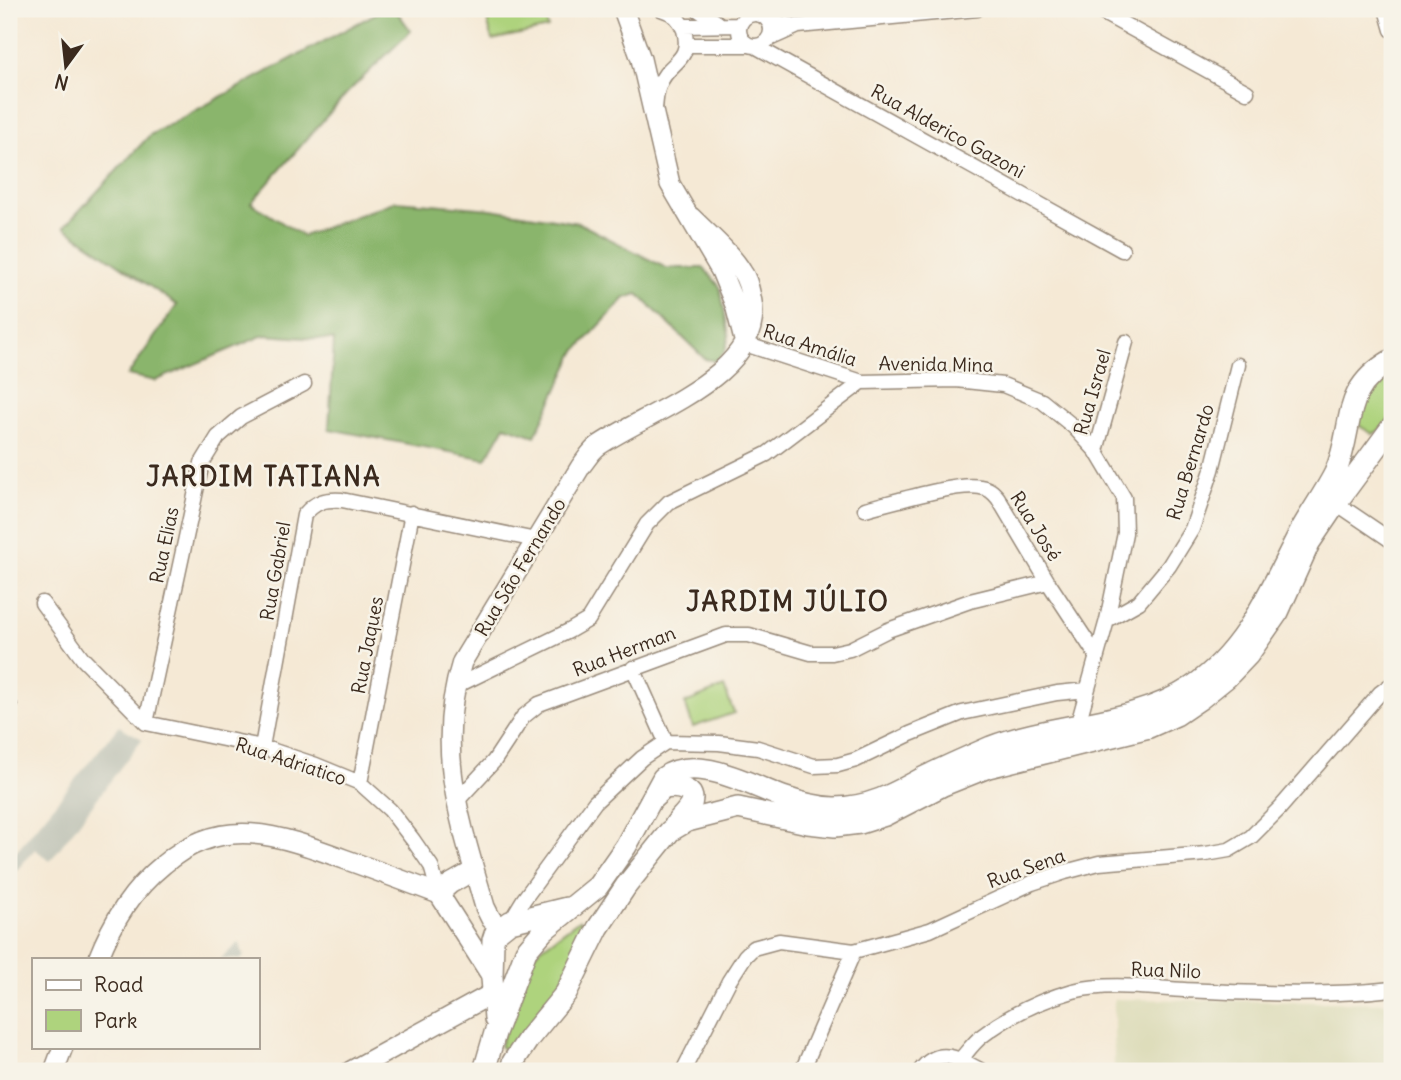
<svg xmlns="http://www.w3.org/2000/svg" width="1401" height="1080" viewBox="0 0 1401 1080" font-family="Delius,sans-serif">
  <rect width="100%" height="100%" fill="#f7f3e8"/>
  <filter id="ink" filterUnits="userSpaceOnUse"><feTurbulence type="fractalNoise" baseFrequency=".0143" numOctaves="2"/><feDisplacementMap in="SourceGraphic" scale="14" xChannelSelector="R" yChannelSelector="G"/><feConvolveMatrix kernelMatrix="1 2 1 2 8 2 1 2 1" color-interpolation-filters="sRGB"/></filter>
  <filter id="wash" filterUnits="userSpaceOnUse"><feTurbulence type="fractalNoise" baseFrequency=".00686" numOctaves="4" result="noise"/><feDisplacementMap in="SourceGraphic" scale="28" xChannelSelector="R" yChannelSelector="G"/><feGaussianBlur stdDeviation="1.57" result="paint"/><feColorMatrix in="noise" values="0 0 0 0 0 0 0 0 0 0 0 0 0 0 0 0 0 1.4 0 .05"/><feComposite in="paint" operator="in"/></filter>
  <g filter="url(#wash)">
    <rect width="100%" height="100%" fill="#f5e9d5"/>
    <path fill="#deddbb" d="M 1114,999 L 1392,1003 L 1392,1071 L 1114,1071 Z"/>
    <path fill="#c3c6b9" d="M 119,726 L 142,739 L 50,861 L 35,849 L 9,879 L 9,860 Z
      M 239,943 L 244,956 L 241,959 L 220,959 Z"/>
    <path fill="#aed37d" stroke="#747e4e" stroke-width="2" d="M 485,9 L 544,9 L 548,28 L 492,40 Z
      M 1392,366 C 1392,392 1401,422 1373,434 L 1361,427 L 1357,422 L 1360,403 Z
      M 724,687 L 734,713 L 693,727 L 685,703 Z
      M 579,920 L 587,927 L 563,980 L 511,1055 L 500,1046 L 529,957 Z"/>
    <path fill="#8ab56c" stroke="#627045" stroke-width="2" d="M 384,9 L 395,9 L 411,31 L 347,93 L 251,203 L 303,236 L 396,201 L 491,209 L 579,223 L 666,268 L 704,268 L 720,287 L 729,336 L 725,351 L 716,361 L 705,359 L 638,294 L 625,298 L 575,352 L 535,436 L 505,426 L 486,459 L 329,429 L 334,340 L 264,335 L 155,381 L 128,375 L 177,305 L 64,227 L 150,135 Z"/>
  </g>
  <g filter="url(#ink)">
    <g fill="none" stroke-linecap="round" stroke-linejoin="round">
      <g stroke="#988a7a" stroke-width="17">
        <path id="street" d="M 697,9 L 718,23
          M 1096,9 L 1247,92
          M 1386,9 L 1392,30
          M739 30a16 16 0 1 1 32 0a16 16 0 1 1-32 0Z
          M 768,21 L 798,26 L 769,39
          M 683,26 L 740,25
          M 798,26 L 977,9
          M 687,45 L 747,45
          M 755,46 L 1122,250
          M 655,108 C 656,101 656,92 659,86 C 667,61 693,63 684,30 C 680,18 672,12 661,9
          M 745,344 L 862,382
          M 1096,451 L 1126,342
          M 1336,503 L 1392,541
          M 865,509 C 890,503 958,482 980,487 C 989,488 993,492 998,498 L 1048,582 L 1096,655
          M 42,603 L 83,659 L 146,723 L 262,747 L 316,765 L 360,783 L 390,810 L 413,840 L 431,866 L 439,894
          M 1107,620 L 1139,602 L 1169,566 L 1192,529 L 1212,470 L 1238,365
          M 633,668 L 666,742
          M 454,687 L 569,631 L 588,620 L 647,524 L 669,502 L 767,454 L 862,382 L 956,380 L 1003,385 L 1042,401 L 1074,427 L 1096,451 L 1124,498 L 1125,533 L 1107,620 L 1076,731
          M 9,706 L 10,706
          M 146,723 L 202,463 L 218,437 L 241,417 L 304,384
          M 262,747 L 304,515 C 316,501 325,499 342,500 L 536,540
          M 360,783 L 412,513
          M 455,803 L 494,761 L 523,717 L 539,704 L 726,635 L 749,635 L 811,653 L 832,653 L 850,649 L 888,630 L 970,601 L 1048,582
          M 510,922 L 524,899 L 595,802 L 642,758 L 666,742 L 719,743 L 758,748 L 814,766 L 838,765 L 856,760 L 910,734 L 962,713 L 1057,693 L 1087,690
          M 960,1060 C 967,1052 974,1042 982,1036 C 1008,1016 1041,1000 1073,991 C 1108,982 1149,988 1184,990 C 1254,993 1323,997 1392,989
          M 683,1071 L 729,981 L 745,956 L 753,948 L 779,941 L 854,951 L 930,930 L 1032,883 L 1065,872 L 1099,863 L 1206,854 L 1229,850 L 1251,837 L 1280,808 L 1380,693 L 1392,684
          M 802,1071 L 854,951
          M 920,1071 C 939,1045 959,1059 982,1071"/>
      </g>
      <g stroke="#988a7a" stroke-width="22">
        <path id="secondary" d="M 623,9 L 641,59 L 670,184 L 721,271 L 735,305 L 745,344
          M 439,894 L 492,977
          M 439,894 L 450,884 L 473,871
          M 502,927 L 491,919 L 485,907 C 461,824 434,749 462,662 L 581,466 C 586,460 591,451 598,446 C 645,413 764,375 752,302 C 750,292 748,280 742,272 C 731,253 707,233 691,217
          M 98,959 C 113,921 132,890 164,864 C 222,814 279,835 344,859 C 375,870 407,882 439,894
          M 54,1071 L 63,1047
          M 351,1071 L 495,992"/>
      </g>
      <g stroke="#988a7a" stroke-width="24">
        <path id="primary" d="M 653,798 L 664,788 C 675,786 699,788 690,806 C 687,812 679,819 675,825
          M 495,1019 L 492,977 L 493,940 L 495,934 L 510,922 L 567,908
          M 484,1071 L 495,1033 L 526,951 L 544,930 L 598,886 L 626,846 L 663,778 C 695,753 750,785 783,797 C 800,803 816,807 834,808 C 869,808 894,794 923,778 C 945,767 968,757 991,747 C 1055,722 1133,726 1192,687 C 1247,650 1271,588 1300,532 C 1311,512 1325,493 1335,473 C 1356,426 1338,391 1392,360
          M 511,1071 L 513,1062 L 529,1038 L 566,993 L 598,928 L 626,886 L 670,831 L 687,821 L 738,808 L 808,823 L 835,826 L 860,823 L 885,815 L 943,785 L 988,767 L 1149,727 L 1176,715 L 1201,698 L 1227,677 L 1248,655 L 1278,612 L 1309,543 L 1336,503 L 1392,427"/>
      </g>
      <use href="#street" stroke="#fff" stroke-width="14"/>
      <use href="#secondary" stroke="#fff" stroke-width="19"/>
      <use href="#primary" stroke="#fff" stroke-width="21"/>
    </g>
  </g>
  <g text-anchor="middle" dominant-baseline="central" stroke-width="5" stroke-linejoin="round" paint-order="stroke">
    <g font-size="19" fill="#3b2a1e" stroke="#f7f3e8">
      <text transform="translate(948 131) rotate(29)">Rua Alderico Gazoni</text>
      <text transform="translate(810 345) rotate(18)">Rua Amália</text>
      <text transform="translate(936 364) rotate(1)">Avenida Mina</text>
      <text transform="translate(1092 392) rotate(-74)">Rua Israel</text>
      <text transform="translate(1190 462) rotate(-73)">Rua Bernardo</text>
      <text transform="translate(1036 526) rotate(58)">Rua José</text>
      <text transform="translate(164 545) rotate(-78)">Rua Elias</text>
      <text transform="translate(520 567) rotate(-59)">Rua São Fernando</text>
      <text transform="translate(275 571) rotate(-80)">Rua Gabriel</text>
      <text transform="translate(367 645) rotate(-79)">Rua Jaques</text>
      <text transform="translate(624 651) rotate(-21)">Rua Herman</text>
      <text transform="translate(291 761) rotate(18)">Rua Adriatico</text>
      <text transform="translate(1026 868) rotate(-20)">Rua Sena</text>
      <text transform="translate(1166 970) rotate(2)">Rua Nilo</text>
    </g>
    <g font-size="26" font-weight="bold" letter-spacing="2" fill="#3b2a1e" stroke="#f7f3e8">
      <text x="264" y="476">JARDIM TATIANA</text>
      <text x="788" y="601">JARDIM JÚLIO</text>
    </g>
  </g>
  <rect width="1401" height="1080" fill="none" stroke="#f7f3e8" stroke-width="35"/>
  <rect x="32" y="958" width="228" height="91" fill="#f7f3e8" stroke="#aca397" stroke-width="2"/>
  <rect x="46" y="980" width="35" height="10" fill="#ffffff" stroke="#aca397" stroke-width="2"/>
  <text x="94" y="992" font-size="21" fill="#3b2a1e">Road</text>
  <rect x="46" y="1010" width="35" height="21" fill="#aed37d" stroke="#aca397" stroke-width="2"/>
  <text x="94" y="1028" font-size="21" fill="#3b2a1e">Park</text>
  <g transform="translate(66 66) rotate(195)" stroke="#f7f3e8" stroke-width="5" paint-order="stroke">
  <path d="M0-5L12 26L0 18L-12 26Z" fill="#3b2a1e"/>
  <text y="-10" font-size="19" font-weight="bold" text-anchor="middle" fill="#3b2a1e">N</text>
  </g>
</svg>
